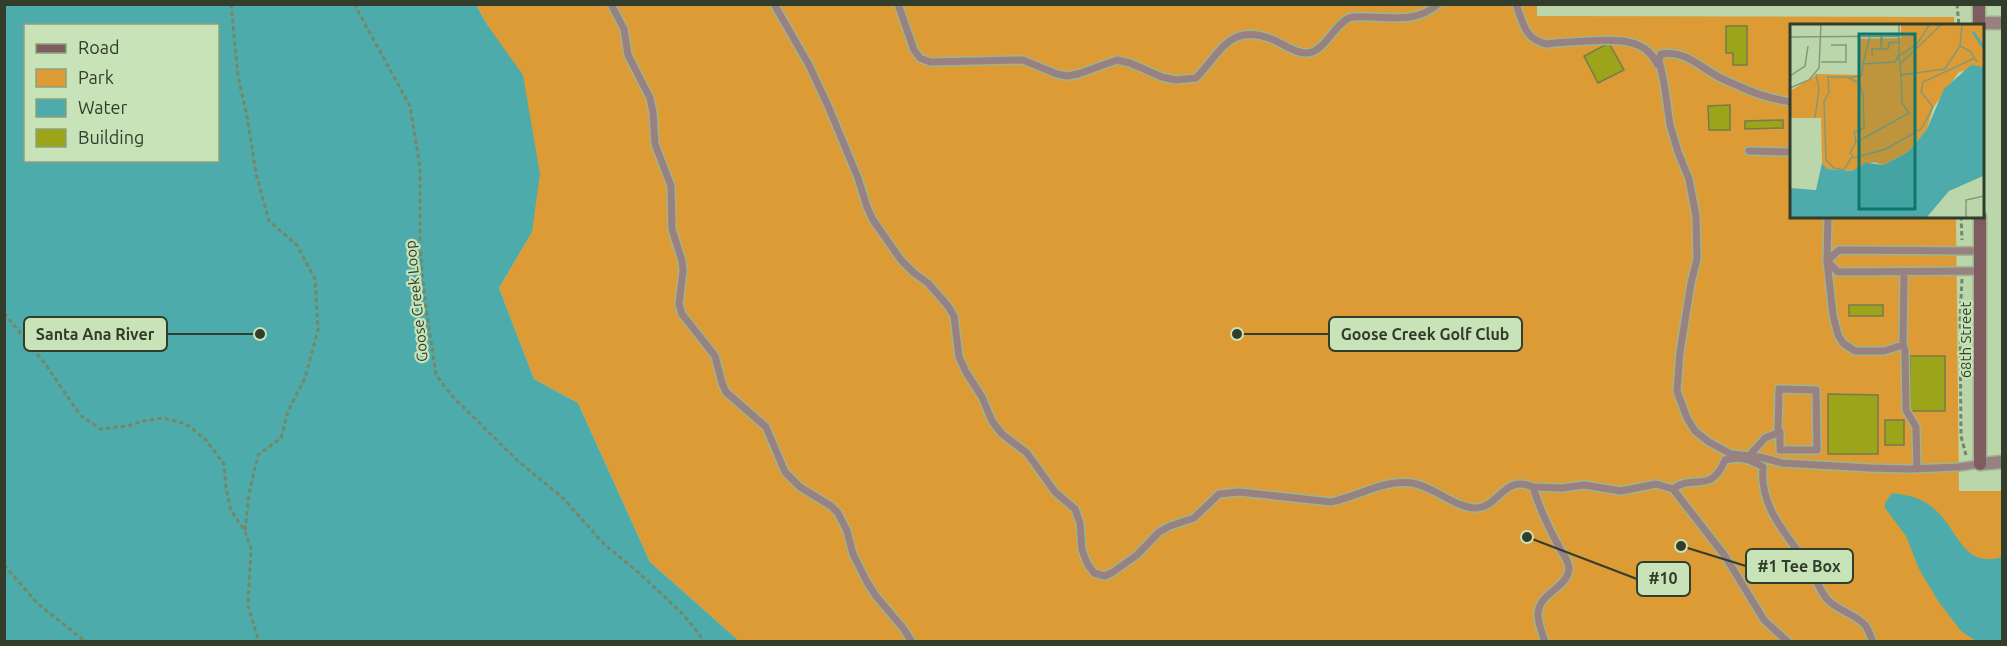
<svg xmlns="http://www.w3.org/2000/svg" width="2007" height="646" viewBox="0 0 2007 646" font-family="Ubuntu,sans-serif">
  <rect width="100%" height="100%" fill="#bbd6ab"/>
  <path fill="#dd9b35" d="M 1537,4 L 1537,16 L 1954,17 L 1954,25 L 1791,26 L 1791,216 L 1956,216 L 1959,491 L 2002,491 L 2002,641 L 739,641 L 650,562 L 578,403 L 534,379 L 499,288 L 532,232 L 488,26 L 476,5 Z"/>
  <path fill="#4dacab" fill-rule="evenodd" d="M 4,5 L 476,5 L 488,26 L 523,75 L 540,174 L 532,232 L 499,288 L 534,379 L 578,403 L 650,562 L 739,641 L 5,641 ZM 26,26 L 218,26 L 218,160 L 26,160 Z
    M 1892,493 C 1907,495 1920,497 1932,507 C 1959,528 1961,569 2002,557 L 2002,641 L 1976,641 L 1961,631 L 1938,601 L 1919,569 L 1906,536 L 1885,508 L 1885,503 Z"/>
  <path fill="#9ca51a" stroke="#767b4d" stroke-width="1.5" d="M 1726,26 L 1747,26 L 1747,65 L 1733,65 L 1733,53 L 1726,53 Z
    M 1609,43 L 1624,70 L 1598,83 L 1584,56 Z
    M 1730,105 L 1730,130 L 1709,130 L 1708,106 Z
    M 1783,120 L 1783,128 L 1745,129 L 1745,121 Z
    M 1849,305 L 1883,305 L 1883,316 L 1849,316 Z
    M 1910,356 L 1945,356 L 1945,411 L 1910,411 Z
    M 1828,394 L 1878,395 L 1878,454 L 1828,454 Z
    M 1885,420 L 1904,420 L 1904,445 L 1885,445 Z"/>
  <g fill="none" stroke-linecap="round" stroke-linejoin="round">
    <g stroke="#9db48f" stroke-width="10">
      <path id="lane" d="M 611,4 L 624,29 L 628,55 L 650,98 L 653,112 L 655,144 L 671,186 L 672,229 L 682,261 L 683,271 L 679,304 L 682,314 L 715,356 L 722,383 L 726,392 L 766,427 L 785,472 L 800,487 L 831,506 L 838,513 L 847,531 L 853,554 L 867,582 L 876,596 L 903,628 L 912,642
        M 774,4 L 809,65 L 829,108 L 858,178 L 867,207 L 873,220 L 901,260 L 914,273 L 928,283 L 948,306 L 954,316 L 959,357 L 966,372 L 982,397 L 992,421 L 1002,434 L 1027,453 L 1055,492 L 1075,509 L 1080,523 L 1082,550 L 1087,563 L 1094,573 L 1105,576 L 1113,572 L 1137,555 L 1159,532 L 1170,526 L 1194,518 L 1219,494 L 1239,492 L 1331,502 C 1357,497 1384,479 1412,483 C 1433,486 1455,508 1476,508 C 1500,507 1503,474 1533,487 C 1540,510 1550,531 1562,552 C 1565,557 1569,562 1569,569 C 1567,589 1539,592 1538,614 C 1538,623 1542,633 1545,642
        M 898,4 L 914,50 L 920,58 L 930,62 L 1023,60 L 1057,74 L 1067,76 L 1078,74 L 1117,60 L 1130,63 L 1162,77 L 1176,80 L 1196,78 C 1222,51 1230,22 1274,40 C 1283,44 1294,52 1304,53 C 1324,55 1333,25 1349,18 C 1355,16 1361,17 1368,17 C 1393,17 1417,23 1438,4
        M 1516,4 C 1523,23 1525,40 1547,44 C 1560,42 1573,42 1586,41 C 1611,40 1645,36 1657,64
        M 1791,102 C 1774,99 1757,95 1741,87 C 1732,83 1721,79 1712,73 C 1696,63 1681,50 1661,54 L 1659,60 L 1664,83 L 1670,125 L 1678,152 L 1689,179 L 1696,216 L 1697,259 L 1691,283 L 1680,352 L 1677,391 L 1687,418 L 1695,431 L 1709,442 L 1731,454 L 1760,457 L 1782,463 L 1870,468 L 1909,469 L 1959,467 L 1980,464
        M 1749,151 L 1791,152
        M 1828,216 L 1827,261 L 1833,315 L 1838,335 L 1843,343 L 1855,351 L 1884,351 L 1903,345 L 1905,350 L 1906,410 L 1916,427 L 1917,469
        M 1980,251 L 1839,250 L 1827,261 L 1838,272 L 1980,271
        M 1903,345 L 1904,272
        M 1748,457 L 1765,438 L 1780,432 L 1780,450 L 1817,450 L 1816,390 L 1779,389 L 1778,432
        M 1533,487 L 1562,488 L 1584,485 L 1621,491 L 1656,484 L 1673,489 L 1725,556 L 1764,620 L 1788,642
        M 1673,489 C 1694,473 1711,495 1725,460 C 1740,456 1750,459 1763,467 C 1759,510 1790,537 1811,570 C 1817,580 1821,595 1830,602 C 1840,611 1856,615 1865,625 C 1869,630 1870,636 1873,642"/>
    </g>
    <g stroke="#9db48f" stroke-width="15">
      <path id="street" d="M 1979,23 L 2002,23
        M 1980,464 L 2002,462"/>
    </g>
    <g stroke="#9db48f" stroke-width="15">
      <path id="secondary" d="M 1979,4 L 1979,26
        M 1980,216 L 1980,464"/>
    </g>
    <path stroke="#748769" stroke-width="3" stroke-dasharray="4.5 3" stroke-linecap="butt" d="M 231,4 L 238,76 L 247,116 L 256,174 L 269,221 L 297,245 L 315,279 L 318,330 L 305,378 L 288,411 L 281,438 L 258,455 L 249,494 L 245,531
      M 354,4 L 410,106 L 420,167 L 420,247 L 425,300 L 436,375 L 453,397 L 518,461 L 563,498 L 604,544 L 639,573 L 683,614 L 705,642
      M 1957,4 L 1959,26
      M 1961,216 L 1962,240
      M 1962,279 L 1960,319 L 1961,436 L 1966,455
      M 4,313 L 46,365 L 80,415 L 100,429 L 128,426 L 143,421 L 164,418 L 186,424 L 206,440 L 224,464 L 226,488 L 231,511 L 245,531 L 251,548 L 248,606 L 259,642
      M 4,565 L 37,603 L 86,642"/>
    <use href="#lane" stroke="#998182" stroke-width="7"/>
    <use href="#street" stroke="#998182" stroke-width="12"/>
    <use href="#secondary" stroke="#7e5c5f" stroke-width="12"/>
  </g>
  <g text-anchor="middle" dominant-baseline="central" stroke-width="4.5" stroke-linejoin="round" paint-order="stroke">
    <g font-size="15" fill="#323d2c" stroke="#c8e3b7">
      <text transform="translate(416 301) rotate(-96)">Goose Creek Loop</text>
      <text transform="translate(1965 340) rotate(-90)">68th Street</text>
    </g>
  </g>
  <g transform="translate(1790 24)">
    <rect width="194" height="194" fill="#bbd6ab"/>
    <path d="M 111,0 L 193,0 L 193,43 L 169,48 L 143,84 L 137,105 L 118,128 L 94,141 L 84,138 L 62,147 L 37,145 L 32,139 L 31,94 L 0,94 L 0,67 L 28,50 L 70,51 L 70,15 L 111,14 Z" fill="#dd9b35"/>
    <path d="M 181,41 L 193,43 L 193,152 L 159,167 L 137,193 L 0,193 L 0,164 L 26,166 L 32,139 L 37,145 L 62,147 L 75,139 L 94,141 L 118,128 L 137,105 L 154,65 Z" fill="#4dacab"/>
    <path fill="none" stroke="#4dacab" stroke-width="3" d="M 183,8 L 194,24"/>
    <path fill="none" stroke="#849978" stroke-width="1.5" d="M 172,0 L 170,22 L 180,27 L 187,38M 80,12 L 73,40 L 105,38 L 109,30 L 109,0M 91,12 L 91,26 L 92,12M 0,13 L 109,12M 82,32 L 82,25 L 98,25 L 99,19 L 109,18M 31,38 L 56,38 L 56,21 L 41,21M 111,39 L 152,0M 111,51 L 109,32 L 127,20 L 140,0M 0,52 L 15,42 L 18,22M 59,54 L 72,51 L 73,41M 0,64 L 19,56 L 29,44 L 31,0M 25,94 L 29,65 L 26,50M 67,118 L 119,89 L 112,79 L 111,51 L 155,45 L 170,22M 62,133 L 54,146 L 44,144 L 36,136 L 34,78 L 39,68 L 38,53 L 57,53 L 69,59 L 73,70 L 74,104 L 64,108 L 66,118 L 60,129 L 64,134 L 96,125 L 131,105 L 143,83 L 131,68 L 133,58 L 185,34M 176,193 L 176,176 L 194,172"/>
    <path fill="#0f766e" fill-opacity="0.15" stroke="#0f766e" stroke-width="3" d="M 69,10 L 125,10 L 125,185 L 69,185 Z"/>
    <rect width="194" height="194" fill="none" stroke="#323d2c" stroke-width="3"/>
  </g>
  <path fill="none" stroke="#323d2c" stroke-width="2" d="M260 334L167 334M1237 334L1329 334M1681 546L1746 566M1527 537L1637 579"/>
  <g fill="#323d2c" stroke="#c8e3b7" stroke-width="2">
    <circle cx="260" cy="334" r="6"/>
    <circle cx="1237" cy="334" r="6"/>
    <circle cx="1681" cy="546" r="6"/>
    <circle cx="1527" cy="537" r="6"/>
  </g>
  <g fill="#c8e3b7" stroke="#323d2c" stroke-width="2">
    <rect x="24" y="317" width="143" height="34" rx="6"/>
    <rect x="1329" y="317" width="193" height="34" rx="6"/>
    <rect x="1746" y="549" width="107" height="34" rx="6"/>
    <rect x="1637" y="562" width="53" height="34" rx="6"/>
  </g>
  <g font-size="16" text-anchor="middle" font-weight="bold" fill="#323d2c">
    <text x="95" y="340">Santa Ana River</text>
    <text x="1425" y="340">Goose Creek Golf Club</text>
    <text x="1799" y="572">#1 Tee Box</text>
    <text x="1663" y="584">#10</text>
  </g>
  <rect width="2007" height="646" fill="none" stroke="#323d2c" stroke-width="12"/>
  <rect x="24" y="24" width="195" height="138" fill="#c8e3b7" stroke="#8ca17f" stroke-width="1.5"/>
  <rect x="36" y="44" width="30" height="9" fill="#7e5c5f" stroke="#8ca17f" stroke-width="1.5"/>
  <text x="78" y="54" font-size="18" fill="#323d2c">Road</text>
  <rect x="36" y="69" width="30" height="18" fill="#dd9b35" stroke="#8ca17f" stroke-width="1.5"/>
  <text x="78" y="84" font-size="18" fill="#323d2c">Park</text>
  <rect x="36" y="99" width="30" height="18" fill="#4dacab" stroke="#8ca17f" stroke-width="1.5"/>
  <text x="78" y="114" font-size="18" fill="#323d2c">Water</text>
  <rect x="36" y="129" width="30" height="18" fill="#9ca51a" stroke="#8ca17f" stroke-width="1.5"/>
  <text x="78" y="144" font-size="18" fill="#323d2c">Building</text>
</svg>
